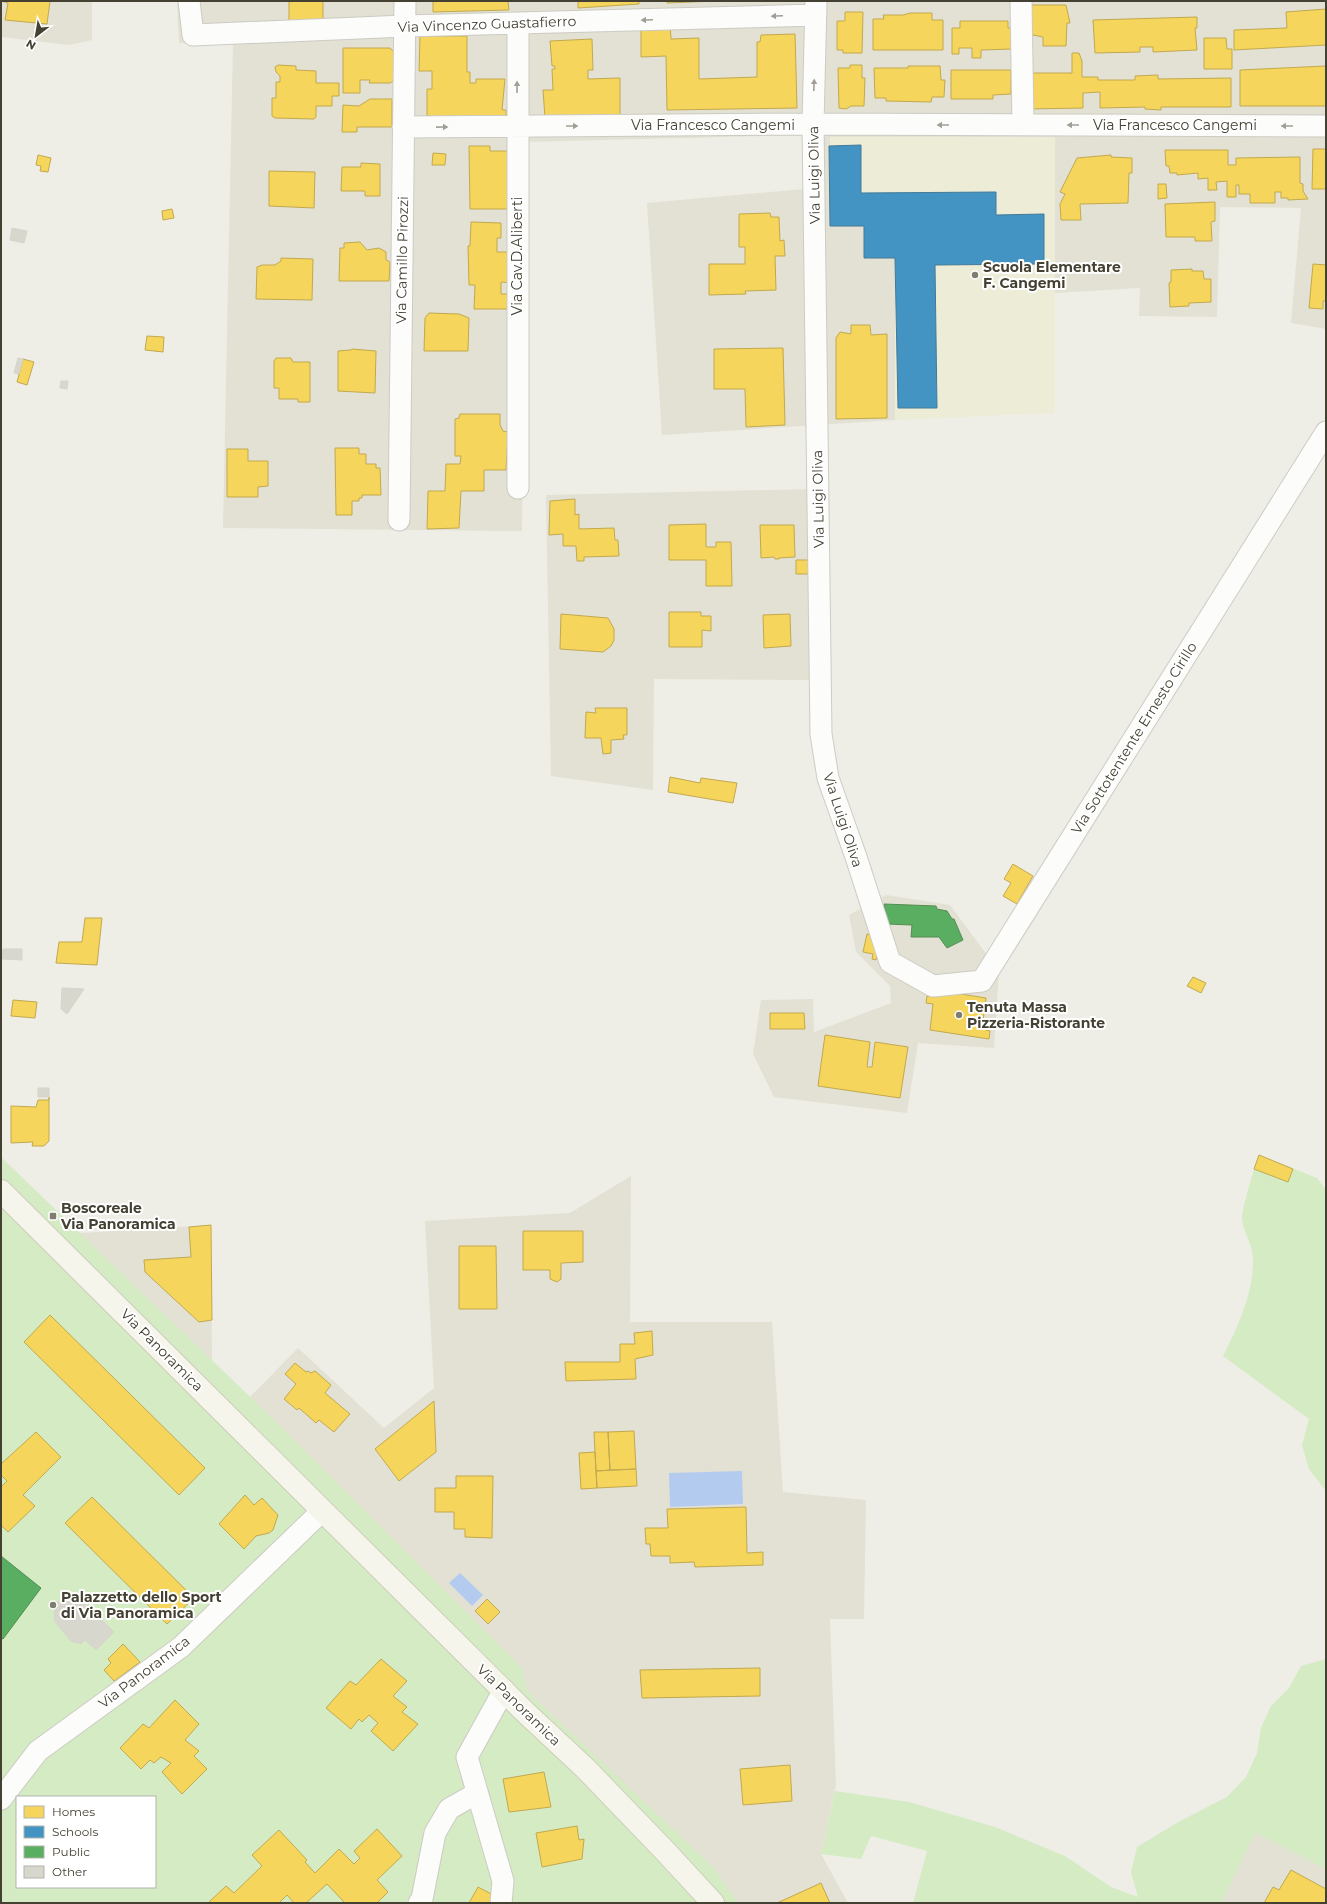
<svg xmlns="http://www.w3.org/2000/svg" width="1327" height="1904" viewBox="0 0 1327 1904" font-family="Montserrat,sans-serif">
  <rect width="100%" height="100%" fill="#eeeee6"/>
  <path fill="#e3e1d3" d="M 1,1 L 92,1 L 92,40 L 69,45 L 1,37 Z
    M 177,1 L 1326,1 L 1326,329 L 1291,323 L 1301,208 L 1220,207 L 1217,317 L 1139,316 L 1140,288 L 1055,293 L 1055,137 L 830,137 L 830,226 L 864,226 L 895,258 L 895,420 L 662,435 L 647,203 L 804,189 L 805,135 L 525,142 L 522,531 L 223,528 L 233,42 L 179,43 Z
    M 812,489 L 814,680 L 654,679 L 653,790 L 551,776 L 546,495 Z
    M 886,895 L 950,905 L 999,971 L 994,1048 L 918,1043 L 907,1113 L 774,1097 L 753,1054 L 761,1000 L 813,999 L 814,1032 L 891,1003 L 890,986 L 856,952 L 849,915 Z
    M 631,1176 L 630,1322 L 772,1322 L 783,1492 L 866,1500 L 864,1619 L 830,1619 L 836,1785 L 821,1854 L 848,1903 L 23,1903 L 155,1887 L 155,1797 L 17,1797 L 1,1714 L 1,1341 L 65,1234 L 211,1225 L 212,1364 L 248,1399 L 298,1348 L 384,1428 L 434,1388 L 425,1221 L 570,1213 Z
    M 1255,1833 L 1326,1869 L 1326,1903 L 1221,1903 Z"/>
  <path fill="#edecd7" d="M 830,137 L 1055,137 L 1055,413 L 895,420 L 895,258 L 864,258 L 864,226 L 830,226 Z"/>
  <path fill="#d4ebc4" fill-rule="evenodd" d="M 1259,1155 L 1317,1178 L 1326,1190 L 1326,1491 L 1309,1469 L 1302,1445 L 1309,1419 L 1223,1356 C 1238,1327 1253,1294 1253,1261 C 1253,1245 1244,1233 1242,1220 C 1241,1211 1255,1165 1259,1155 Z
    M 1,1157 L 272,1418 L 521,1667 L 528,1692 L 715,1869 L 738,1903 L 1,1903 ZM 17,1797 L 155,1797 L 155,1887 L 17,1887 Z
    M 1326,1659 L 1326,1869 L 1255,1833 L 1221,1903 L 913,1903 L 927,1851 L 871,1836 L 861,1859 L 821,1854 L 835,1791 L 909,1802 L 995,1827 L 1065,1856 L 1111,1887 L 1138,1897 L 1131,1872 L 1137,1847 L 1180,1821 L 1227,1797 L 1246,1777 L 1257,1753 L 1261,1728 L 1271,1706 L 1289,1688 L 1301,1666 Z"/>
  <path fill="#b3cbef" d="M 742,1471 L 743,1504 L 670,1507 L 669,1473 Z
    M 460,1573 L 483,1595 L 472,1606 L 449,1583 Z"/>
  <path fill="#f6d55c" stroke="#c1a94f" d="M 1,1 L 50,1 L 47,24 L 5,20 L 8,3 Z
    M 289,1 L 323,1 L 323,20 L 289,22 Z
    M 433,1 L 508,1 L 509,10 L 433,12 Z
    M 578,1 L 639,1 L 639,4 L 578,8 Z
    M 667,1 L 716,1 L 667,3 Z
    M 1029,5 L 1066,5 L 1070,23 L 1067,23 L 1066,46 L 1043,46 L 1043,37 L 1028,34 Z
    M 1326,9 L 1326,45 L 1234,50 L 1234,30 L 1287,28 L 1286,12 Z
    M 845,12 L 863,12 L 862,53 L 843,53 L 843,50 L 837,50 L 837,21 L 845,21 Z
    M 910,13 L 932,13 L 932,20 L 943,20 L 943,50 L 873,50 L 873,19 L 884,19 L 883,15 L 903,15 Z
    M 1197,17 L 1197,28 L 1195,28 L 1197,50 L 1153,52 L 1153,47 L 1140,47 L 1140,52 L 1095,53 L 1093,20 Z
    M 670,21 L 671,39 L 699,38 L 699,79 L 757,77 L 757,42 L 760,42 L 761,35 L 795,34 L 797,108 L 667,110 L 666,56 L 641,57 L 641,23 Z
    M 960,21 L 1008,21 L 1008,28 L 1012,28 L 1012,49 L 981,50 L 981,58 L 972,58 L 972,48 L 959,48 L 959,54 L 952,54 L 952,28 L 960,28 Z
    M 420,36 L 467,36 L 467,72 L 470,72 L 470,83 L 476,83 L 476,79 L 505,79 L 502,110 L 506,110 L 506,119 L 430,119 L 430,116 L 427,116 L 427,89 L 432,89 L 432,71 L 419,71 Z
    M 1204,38 L 1226,38 L 1227,49 L 1232,49 L 1232,69 L 1204,69 Z
    M 592,39 L 593,70 L 588,70 L 588,79 L 620,78 L 620,116 L 545,118 L 543,90 L 553,90 L 552,69 L 555,69 L 555,66 L 552,66 L 550,41 Z
    M 343,48 L 390,48 L 395,53 L 395,80 L 390,83 L 369,83 L 370,80 L 360,80 L 360,93 L 343,93 Z
    M 1072,53 L 1079,53 L 1082,61 L 1082,77 L 1098,77 L 1098,80 L 1135,80 L 1135,76 L 1158,75 L 1158,79 L 1231,78 L 1231,107 L 1161,107 L 1161,110 L 1145,109 L 1145,107 L 1100,108 L 1100,92 L 1083,93 L 1083,108 L 1027,109 L 1027,73 L 1072,73 Z
    M 278,65 L 296,66 L 296,70 L 316,71 L 316,83 L 339,83 L 339,96 L 332,96 L 332,106 L 316,106 L 316,117 L 314,119 L 275,118 L 272,116 L 272,98 L 276,98 L 276,82 L 280,82 L 280,76 L 276,72 L 275,67 Z
    M 850,65 L 862,65 L 862,78 L 865,78 L 864,106 L 851,106 L 846,109 L 839,108 L 838,68 L 850,68 Z
    M 908,66 L 940,66 L 941,80 L 945,80 L 944,97 L 932,97 L 931,102 L 886,101 L 886,98 L 875,98 L 874,68 L 908,68 Z
    M 1326,66 L 1326,106 L 1240,106 L 1240,70 Z
    M 951,70 L 1011,70 L 1011,94 L 993,95 L 993,99 L 951,99 Z
    M 370,99 L 392,99 L 392,127 L 357,127 L 357,132 L 342,132 L 343,105 L 359,106 Z
    M 469,146 L 490,146 L 490,151 L 510,151 L 510,209 L 470,209 Z
    M 1313,149 L 1326,149 L 1326,189 L 1312,189 Z
    M 1165,150 L 1228,150 L 1228,165 L 1236,165 L 1236,158 L 1300,157 L 1300,183 L 1303,184 L 1303,191 L 1308,199 L 1288,200 L 1288,198 L 1281,198 L 1281,192 L 1275,192 L 1275,203 L 1250,203 L 1250,194 L 1239,194 L 1239,185 L 1236,185 L 1236,197 L 1227,197 L 1227,181 L 1216,182 L 1217,190 L 1208,190 L 1208,178 L 1198,179 L 1198,173 L 1177,175 L 1177,173 L 1170,173 L 1169,166 L 1166,166 Z
    M 433,153 L 446,154 L 445,165 L 432,165 Z
    M 38,155 L 51,158 L 48,172 L 40,171 L 41,166 L 36,165 Z
    M 1111,155 L 1111,157 L 1132,158 L 1132,173 L 1129,173 L 1128,203 L 1080,204 L 1081,220 L 1061,220 L 1060,204 L 1065,194 L 1060,192 L 1077,158 Z
    M 361,163 L 380,164 L 380,196 L 365,196 L 365,191 L 341,191 L 342,167 L 361,167 Z
    M 269,171 L 315,172 L 314,208 L 269,206 Z
    M 1158,184 L 1166,184 L 1167,198 L 1158,199 Z
    M 1215,202 L 1215,221 L 1211,222 L 1212,241 L 1195,241 L 1195,237 L 1166,237 L 1165,204 Z
    M 172,209 L 174,218 L 163,220 L 162,211 Z
    M 770,213 L 771,217 L 779,217 L 780,241 L 784,240 L 785,256 L 775,256 L 776,290 L 745,291 L 746,294 L 709,295 L 709,264 L 745,264 L 745,247 L 739,247 L 739,214 Z
    M 471,222 L 501,223 L 501,238 L 497,238 L 497,252 L 513,252 L 513,283 L 501,282 L 501,294 L 508,294 L 508,309 L 474,309 L 475,285 L 469,285 L 468,246 L 470,246 Z
    M 360,242 L 367,250 L 379,248 L 386,252 L 386,260 L 390,262 L 389,281 L 339,281 L 340,248 L 344,248 L 344,243 Z
    M 281,258 L 313,259 L 312,300 L 256,299 L 257,267 L 262,265 L 275,265 L 281,261 Z
    M 1313,264 L 1326,265 L 1326,301 L 1323,301 L 1323,309 L 1309,308 Z
    M 1192,269 L 1192,271 L 1203,271 L 1204,279 L 1211,279 L 1211,302 L 1189,303 L 1189,306 L 1170,307 L 1169,283 L 1171,282 L 1171,270 Z
    M 429,313 L 459,314 L 469,318 L 468,351 L 424,351 L 425,318 Z
    M 851,325 L 870,325 L 871,335 L 887,334 L 887,418 L 836,419 L 836,338 L 840,332 L 851,334 Z
    M 147,336 L 164,337 L 163,352 L 145,350 Z
    M 783,348 L 785,425 L 746,427 L 745,389 L 714,389 L 714,349 Z
    M 352,349 L 376,351 L 375,393 L 338,391 L 338,351 L 351,350 Z
    M 276,358 L 291,358 L 293,362 L 310,362 L 310,402 L 298,402 L 298,399 L 279,399 L 279,388 L 274,388 L 274,361 Z
    M 23,359 L 34,362 L 27,385 L 17,382 Z
    M 460,414 L 500,414 L 500,425 L 503,431 L 508,432 L 506,470 L 484,470 L 484,491 L 461,491 L 459,528 L 427,529 L 428,491 L 445,491 L 446,464 L 460,464 L 461,456 L 455,456 L 455,419 L 459,418 Z
    M 335,448 L 359,448 L 359,454 L 366,454 L 366,464 L 376,464 L 376,468 L 380,468 L 381,495 L 362,495 L 362,498 L 359,498 L 359,501 L 352,501 L 352,515 L 336,515 Z
    M 227,449 L 248,449 L 248,461 L 268,461 L 268,486 L 258,487 L 258,497 L 227,497 Z
    M 575,499 L 575,515 L 579,514 L 579,529 L 614,528 L 615,540 L 618,540 L 619,556 L 584,557 L 584,561 L 577,561 L 576,546 L 563,546 L 563,534 L 549,535 L 550,501 Z
    M 706,524 L 706,547 L 716,547 L 716,542 L 731,542 L 732,586 L 706,586 L 706,560 L 669,560 L 669,525 Z
    M 760,525 L 794,525 L 795,557 L 779,558 L 779,559 L 775,559 L 774,557 L 761,558 Z
    M 796,560 L 811,560 L 811,574 L 796,574 Z
    M 669,612 L 701,612 L 701,616 L 711,616 L 711,631 L 702,630 L 702,647 L 669,647 Z
    M 561,614 L 608,618 L 614,629 L 614,640 L 611,646 L 603,652 L 560,649 Z
    M 790,614 L 791,646 L 764,648 L 763,615 Z
    M 595,708 L 627,708 L 627,735 L 623,735 L 624,739 L 611,740 L 611,753 L 603,754 L 601,738 L 585,738 L 586,712 L 596,713 Z
    M 670,777 L 700,783 L 701,778 L 737,783 L 733,803 L 668,792 Z
    M 1013,864 L 1033,876 L 1017,904 L 1003,896 L 1011,883 L 1004,879 Z
    M 85,918 L 102,918 L 97,965 L 56,963 L 59,942 L 82,942 Z
    M 867,934 L 881,937 L 876,960 L 872,959 L 873,954 L 863,952 Z
    M 1193,977 L 1206,983 L 1201,993 L 1187,986 Z
    M 935,990 L 986,998 L 982,1029 L 990,1031 L 989,1039 L 930,1030 L 933,1004 L 926,1003 L 927,996 L 934,997 Z
    M 13,1000 L 37,1002 L 35,1018 L 11,1016 Z
    M 770,1013 L 804,1013 L 805,1029 L 770,1029 Z
    M 825,1035 L 870,1042 L 867,1067 L 872,1067 L 875,1042 L 908,1047 L 900,1098 L 818,1086 Z
    M 49,1097 L 49,1141 L 44,1146 L 32,1146 L 33,1142 L 11,1143 L 11,1106 L 36,1107 L 38,1100 L 49,1100 Z
    M 1259,1155 L 1293,1169 L 1288,1182 L 1254,1169 Z
    M 211,1225 L 212,1320 L 199,1322 L 145,1272 L 144,1260 L 191,1257 L 189,1227 Z
    M 523,1231 L 583,1231 L 583,1262 L 561,1263 L 561,1279 L 557,1282 L 550,1279 L 550,1270 L 523,1270 Z
    M 459,1246 L 496,1246 L 497,1309 L 459,1309 Z
    M 50,1315 L 205,1468 L 179,1495 L 24,1342 Z
    M 652,1331 L 653,1355 L 635,1359 L 636,1379 L 566,1381 L 565,1362 L 620,1362 L 620,1344 L 635,1344 L 634,1333 Z
    M 295,1363 L 306,1372 L 308,1371 L 311,1373 L 315,1371 L 331,1385 L 325,1393 L 350,1414 L 334,1432 L 319,1420 L 316,1423 L 299,1408 L 297,1410 L 284,1399 L 296,1384 L 285,1374 Z
    M 434,1401 L 436,1452 L 399,1481 L 375,1449 Z
    M 634,1431 L 636,1469 L 610,1470 L 608,1432 Z
    M 36,1432 L 61,1457 L 23,1495 L 35,1506 L 8,1532 L 1,1525 L 1,1487 L 7,1481 L 1,1475 L 1,1464 Z
    M 594,1432 L 608,1432 L 610,1470 L 596,1471 Z
    M 595,1452 L 597,1488 L 581,1489 L 579,1453 Z
    M 636,1469 L 637,1486 L 597,1488 L 596,1471 Z
    M 456,1476 L 493,1476 L 492,1538 L 465,1537 L 465,1529 L 454,1529 L 454,1512 L 435,1512 L 435,1488 L 456,1488 Z
    M 245,1495 L 254,1505 L 262,1498 L 278,1515 L 273,1530 L 269,1533 L 256,1536 L 244,1549 L 219,1524 Z
    M 92,1497 L 194,1598 L 167,1624 L 65,1523 Z
    M 746,1507 L 747,1553 L 763,1552 L 763,1565 L 695,1567 L 694,1562 L 670,1563 L 670,1556 L 651,1556 L 650,1544 L 646,1544 L 645,1528 L 668,1528 L 667,1509 Z
    M 487,1599 L 500,1612 L 488,1624 L 475,1611 Z
    M 123,1644 L 140,1662 L 114,1681 L 104,1670 L 111,1663 L 108,1659 Z
    M 381,1659 L 407,1681 L 393,1696 L 407,1707 L 402,1712 L 418,1724 L 393,1751 L 371,1731 L 378,1723 L 369,1715 L 362,1722 L 359,1719 L 351,1729 L 326,1708 L 350,1681 L 356,1685 Z
    M 760,1668 L 760,1696 L 642,1698 L 640,1670 Z
    M 175,1700 L 199,1724 L 185,1740 L 199,1751 L 194,1756 L 207,1769 L 182,1794 L 162,1772 L 171,1763 L 161,1757 L 154,1763 L 150,1760 L 141,1769 L 120,1748 L 143,1724 L 149,1728 Z
    M 790,1765 L 792,1801 L 743,1805 L 740,1769 Z
    M 544,1772 L 551,1807 L 509,1812 L 503,1779 Z
    M 577,1826 L 579,1840 L 584,1839 L 582,1859 L 542,1867 L 536,1833 Z
    M 377,1829 L 402,1856 L 377,1880 L 388,1892 L 377,1903 L 345,1903 L 327,1884 L 306,1903 L 294,1903 L 287,1895 L 279,1903 L 208,1903 L 226,1886 L 234,1893 L 262,1866 L 252,1855 L 279,1830 L 307,1860 L 305,1862 L 315,1873 L 339,1849 L 354,1864 L 360,1858 L 354,1851 Z
    M 1291,1870 L 1326,1889 L 1326,1903 L 1264,1903 L 1273,1887 L 1279,1890 Z
    M 821,1883 L 830,1903 L 777,1903 Z
    M 478,1887 L 499,1898 L 496,1903 L 469,1903 Z"/>
  <path fill="#4393c3" stroke="#437a98" d="M 861,145 L 861,193 L 996,192 L 996,215 L 1044,214 L 1044,264 L 935,265 L 937,408 L 898,408 L 895,258 L 864,258 L 864,226 L 830,226 L 829,146 Z"/>
  <path fill="#5aae61" stroke="#538d53" d="M 884,904 L 936,906 L 937,909 L 947,911 L 952,919 L 954,919 L 963,940 L 947,948 L 939,937 L 911,937 L 912,925 L 887,924 Z
    M 1,1556 L 41,1588 L 3,1639 L 1,1638 Z"/>
  <path fill="#d8d7ce" stroke="#d6d5cc" d="M 12,228 L 27,231 L 24,243 L 10,240 Z
    M 18,358 L 23,359 L 19,374 L 14,373 Z
    M 61,381 L 68,381 L 67,389 L 60,388 Z
    M 3,949 L 22,949 L 22,960 L 2,959 Z
    M 62,988 L 84,989 L 67,1014 L 61,1009 Z
    M 38,1088 L 49,1088 L 49,1097 L 38,1097 Z
    M 78,1597 L 114,1632 L 96,1650 L 85,1640 L 81,1644 L 71,1641 L 55,1622 L 54,1602 L 73,1601 Z"/>
  <g fill="none" stroke-linecap="round" stroke-linejoin="round">
    <g stroke="#cccbc4" stroke-width="23">
      <path id="street" d="M 189,1 L 193,35 L 405,26 L 816,15
        M 816,1 L 813,124 L 821,734 L 828,778 L 856,857 L 890,962 L 933,986 L 982,981 L 1326,432
        M 1021,1 L 1023,125
        M 518,23 L 518,488
        M 403,127 L 813,124 L 1326,126
        M 399,520 L 405,1
        M 1,1799 L 38,1751 L 181,1647 L 322,1511
        M 419,1903 L 422,1899 L 435,1833 L 449,1809 L 477,1793
        M 501,1903 L 503,1881 L 467,1757 L 504,1690"/>
    </g>
    <g stroke="#cecdbc" stroke-width="24">
      <path id="secondary" d="M 1,1191 L 525,1712 L 585,1768 L 665,1851 L 713,1903"/>
    </g>
    <use href="#street" stroke="#fcfcfb" stroke-width="21"/>
    <use href="#secondary" stroke="#f6f5ec" stroke-width="22"/>
  </g>
  <defs><path id="oneway-solid" d="M-6-.8H1V-3.2L6.5 0L1 3.2V.8H-6Z"/></defs>
  <g fill="#a09e96">
    <use href="#oneway-solid" transform="translate(777 16) rotate(178)"/>
    <use href="#oneway-solid" transform="translate(647 20) rotate(178)"/>
    <use href="#oneway-solid" transform="translate(814 85) rotate(-88)"/>
    <use href="#oneway-solid" transform="translate(517 87) rotate(-90)"/>
    <use href="#oneway-solid" transform="translate(943 125) rotate(-180)"/>
    <use href="#oneway-solid" transform="translate(1073 125) rotate(-180)"/>
    <use href="#oneway-solid" transform="translate(572 126)"/>
    <use href="#oneway-solid" transform="translate(1287 126) rotate(-180)"/>
    <use href="#oneway-solid" transform="translate(442 127) rotate(-1)"/>
  </g>
  <g fill="#807e71" stroke="#fff" stroke-width="1.5">
    <circle cx="975" cy="275" r="4"/>
    <circle cx="959" cy="1015" r="4"/>
    <rect x="49" y="1212" width="8" height="8" rx="2"/>
    <circle cx="53" cy="1605" r="4"/>
  </g>
  <g text-anchor="middle" dominant-baseline="central" stroke-width="4" stroke-linejoin="round" paint-order="stroke">
    <g font-size="14" fill="#444132" stroke="#fff">
      <text transform="translate(487 24) rotate(-2)">Via Vincenzo Guastafierro</text>
      <text x="713" y="125">Via Francesco Cangemi</text>
      <text x="1175" y="125">Via Francesco Cangemi</text>
      <text transform="translate(814 175) rotate(-91)">Via Luigi Oliva</text>
      <text transform="translate(517 256) rotate(-90)">Via Cav.D.Aliberti</text>
      <text transform="translate(402 260) rotate(-89)">Via Camillo Pirozzi</text>
      <text transform="translate(818 499) rotate(-91)">Via Luigi Oliva</text>
      <text transform="translate(1134 738) rotate(-58)">Via Sottotentente Ernesto Cirillo</text>
      <text transform="translate(843 820) rotate(72)">Via Luigi Oliva</text>
      <text transform="translate(162 1350) rotate(45)">Via Panoramica</text>
      <text transform="translate(144 1672) rotate(-37)">Via Panoramica</text>
      <text transform="translate(519 1705) rotate(44)">Via Panoramica</text>
    </g>
    <g font-size="14" font-weight="bold" fill="#444132" stroke="#fff" text-anchor="start">
      <text x="983" y="267">Scuola Elementare<tspan x="983" dy="16">F. Cangemi</tspan></text>
      <text x="967" y="1007">Tenuta Massa<tspan x="967" dy="16">Pizzeria-Ristorante</tspan></text>
      <text x="61" y="1208">Boscoreale<tspan x="61" dy="16">Via Panoramica</tspan></text>
      <text x="61" y="1597">Palazzetto dello Sport<tspan x="61" dy="16">di Via Panoramica</tspan></text>
    </g>
  </g>
  <rect width="1327" height="1904" fill="none" stroke="#444132" stroke-width="4"/>
  <rect x="16" y="1796" width="140" height="92" fill="#ffffff" stroke="#b4b3ad"/>
  <rect x="24" y="1806" width="20" height="12" fill="#f6d55c" stroke="#b4b3ad"/>
  <text x="52" y="1816" font-size="12" fill="#444132">Homes</text>
  <rect x="24" y="1826" width="20" height="12" fill="#4393c3" stroke="#b4b3ad"/>
  <text x="52" y="1836" font-size="12" fill="#444132">Schools</text>
  <rect x="24" y="1846" width="20" height="12" fill="#5aae61" stroke="#b4b3ad"/>
  <text x="52" y="1856" font-size="12" fill="#444132">Public</text>
  <rect x="24" y="1866" width="20" height="12" fill="#d8d7ce" stroke="#b4b3ad"/>
  <text x="52" y="1876" font-size="12" fill="#444132">Other</text>
  <g transform="translate(36 36) rotate(211)" stroke="#ffffff" stroke-width="3" paint-order="stroke">
  <path d="M0-3L7 15L0 10L-7 15Z" fill="#444132"/>
  <text y="-6" font-size="11" font-weight="bold" text-anchor="middle" fill="#444132">N</text>
  </g>
</svg>
